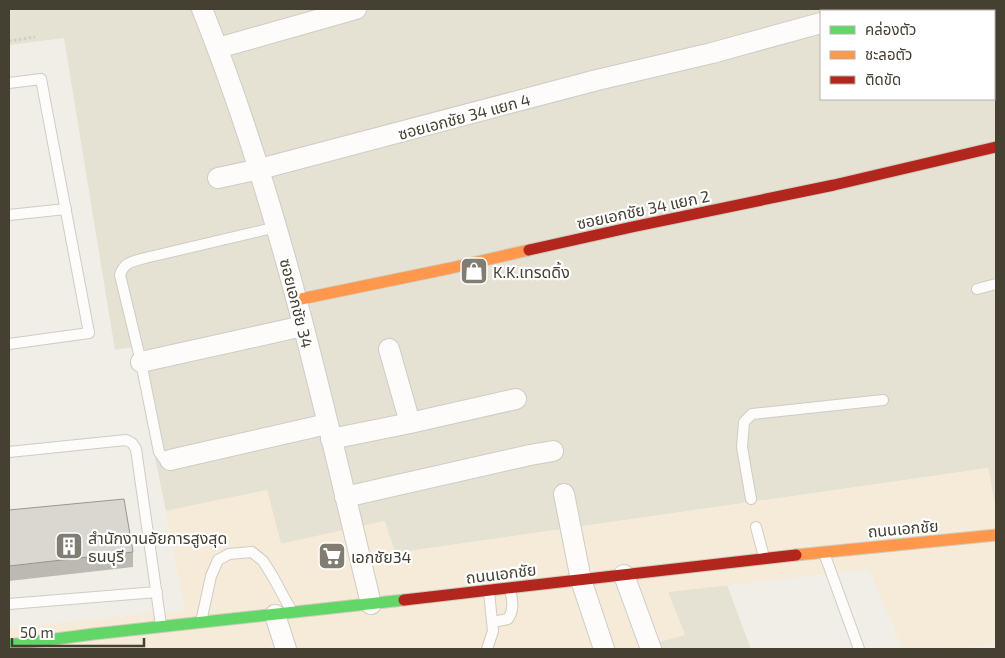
<svg xmlns="http://www.w3.org/2000/svg" width="1005" height="658" viewBox="0 0 1005 658" font-family="'Exo 2','Noto Sans Thai',sans-serif">
  <rect width="100%" height="100%" fill="#f0eee7"/>
  <path fill="#e5e1d3" fill-rule="evenodd" d="M 9,9 L 996,9 L 996,510 L 988,468 L 395,553 L 384,521 L 281,544 L 267,490 L 166,511 L 132,347 L 115,350 L 64,38 L 9,45 ZM 821,11 L 994,11 L 994,99 L 821,99 Z
    M 727,585 L 751,649 L 633,649 L 685,635 L 668,592 Z"/>
  <path fill="#f5ebd8" d="M 988,468 L 996,510 L 996,645 L 929,649 L 903,649 L 869,569 L 668,592 L 685,635 L 633,649 L 9,649 L 9,628 L 185,610 L 166,511 L 267,490 L 281,544 L 385,521 L 395,553 Z"/>
  <g fill="none" stroke-linecap="round" stroke-linejoin="round">
    <g stroke="#ceccc5" stroke-width="12">
      <path id="lane" d="M 9,83 L 41,79 L 89,333 L 9,344
        M 9,215 L 66,209
        M 977,289 L 996,284
        M 9,452 L 126,440 L 132,443 L 136,449 L 161,625
        M 170,460 L 163,458 L 159,452 L 141,362 L 120,275 C 125,261 132,262 145,258 L 277,227
        M 751,499 L 742,447 L 744,422 L 752,414 L 883,400
        M 756,527 L 764,557
        M 824,553 L 859,649
        M 9,604 L 157,592
        M 201,622 L 211,576 L 218,560 L 229,554 L 252,552 L 263,561 L 273,577 L 291,610
        M 493,622 L 508,619 C 515,609 512,600 510,589
        M 487,649 L 493,631 L 489,592"/>
    </g>
    <g stroke="#ceccc5" stroke-width="22">
      <path id="street" d="M 202,9 C 279,200 323,403 371,604
        M 865,11 L 874,9
        M 218,48 L 356,9
        M 218,178 L 260,169 L 597,80 L 712,53 L 821,23
        M 389,349 L 410,423
        M 141,362 L 303,326
        M 331,439 L 410,423 L 516,399
        M 170,460 L 327,424
        M 564,494 L 581,580 L 604,649
        M 345,497 L 530,455 L 553,451
        M 624,575 L 651,649
        M 275,615 L 286,649"/>
    </g>
    <g stroke="#d0ccbd" stroke-width="13">
      <path id="fast" d="M 9,645 L 94,634 L 404,600"/>
    </g>
    <g stroke="#d0ccbd" stroke-width="13">
      <path id="slow" d="M 296,300 L 451,268 L 529,250
        M 796,555 L 996,535"/>
    </g>
    <g stroke="#d0ccbd" stroke-width="13">
      <path id="jam" d="M 529,250 L 632,227 L 834,185 L 996,147
        M 404,600 L 796,555"/>
    </g>
    <path stroke="#d1cec8" stroke-width="3" stroke-dasharray="2.5 2.5" stroke-linecap="butt" d="M 9,41 L 35,37"/>
    <use href="#lane" stroke="#fdfcfb" stroke-width="10"/>
    <use href="#street" stroke="#fdfcfb" stroke-width="20"/>
    <use href="#fast" stroke="#63d668" stroke-width="11"/>
    <use href="#slow" stroke="#ff974d" stroke-width="11"/>
    <use href="#jam" stroke="#b3261e" stroke-width="11"/>
  </g>
  <path fill="#bbb9b2" d="M 9,510 L 133,552 L 133,567 L 9,581 Z"/>
  <path fill="#d9d7cf" stroke="#989691" d="M 124,499 L 133,552 L 9,566 L 9,510 Z"/>
  <defs>
    <g id="shop-square" transform="scale(1.4375)"><rect x="-9" y="-9" width="18" height="18" rx="4" fill="#827d72" stroke="#fff"/><path d="M-5-2.5h2.3a2.7 3.5 0 0 1 5.4 0H5L5.5 6h-11ZM-1.5-2.5h3a1.5 2.3 0 0 0-3 0Z" fill="#fff"/></g>
    <g id="building-square" transform="scale(1.4375)"><rect x="-9" y="-9" width="18" height="18" rx="4" fill="#827d72" stroke="#fff"/><path d="M-4-6H4V6H1V3H-1V6H-4ZM-2.5-4.3h1.7v1.8h-1.7ZM.8-4.3h1.7v1.8H.8ZM-2.5-1h1.7V.8h-1.7ZM.8-1h1.7V.8H.8Z" fill="#fff"/></g>
    <g id="supermarket-square" transform="scale(1.4375)"><rect x="-9" y="-9" width="18" height="18" rx="4" fill="#827d72" stroke="#fff"/><path d="M-6-5.5h2.5l.6 2H6L4.5 2H-2.5L-4.4-4H-6ZM-1.5 3.2a1.3 1.3 0 1 0 .1 0ZM3 3.2a1.3 1.3 0 1 0 .1 0Z" fill="#fff"/></g>
  </defs>
  <g fill-rule="evenodd">
    <use href="#shop-square" x="474" y="271"/>
    <use href="#building-square" x="69" y="546"/>
    <use href="#supermarket-square" x="332" y="556"/>
  </g>
  <g text-anchor="middle" dominant-baseline="central" stroke-width="4.5" stroke-linejoin="round" paint-order="stroke">
    <g font-size="16" fill="#464033" stroke="#fff">
      <text transform="translate(464 116) rotate(-15)">ซอยเอกชัย 34 แยก 4</text>
      <text transform="translate(643 209) rotate(-12)">ซอยเอกชัย 34 แยก 2</text>
      <text transform="translate(297 303) rotate(76)">ซอยเอกชัย 34</text>
      <text transform="translate(903 528) rotate(-5)">ถนนเอกชัย</text>
      <text transform="translate(501 573) rotate(-7)">ถนนเอกชัย</text>
    </g>
    <g font-size="16" fill="#464033" stroke="#fff" text-anchor="start">
      <text x="493" y="271">K.K.เทรดดิ้ง</text>
      <text x="88" y="537">สำนักงานอัยการสูงสุด<tspan x="88" dy="18">ธนบุรี</tspan></text>
      <text x="351" y="556">เอกชัย34</text>
    </g>
  </g>
  <rect width="1005" height="658" fill="none" stroke="#464033" stroke-width="20"/>
  <rect x="820" y="10" width="175" height="90" fill="#ffffff" stroke="#b5b3ad"/>
  <rect x="830" y="26" width="25" height="8" fill="#63d668" stroke="#b5b3ad"/>
  <text x="865" y="35" font-size="15" fill="#464033">คล่องตัว</text>
  <rect x="830" y="51" width="25" height="8" fill="#ff974d" stroke="#b5b3ad"/>
  <text x="865" y="60" font-size="15" fill="#464033">ชะลอตัว</text>
  <rect x="830" y="76" width="25" height="8" fill="#b3261e" stroke="#b5b3ad"/>
  <text x="865" y="85" font-size="15" fill="#464033">ติดขัด</text>
  <path d="M12 638v8h132v-8" fill="none" stroke="#464033" stroke-width="2.5"/>
  <text x="20" y="638" font-size="15" fill="#464033" stroke="#ffffff" stroke-width="4" paint-order="stroke">50 m</text>
</svg>
